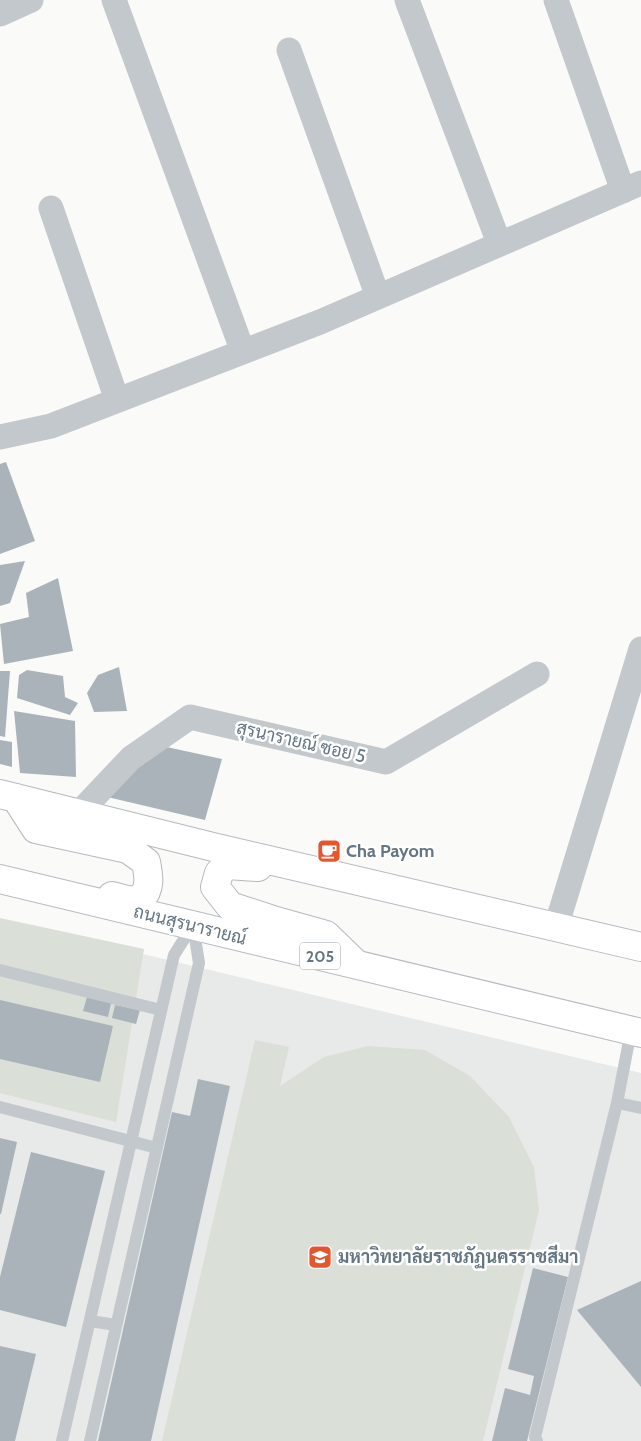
<svg xmlns="http://www.w3.org/2000/svg" width="641" height="1441" viewBox="0 0 641 1441" font-family="Cabin,Sarabun,sans-serif">
  <rect width="100%" height="100%" fill="#fafaf8"/>
  <path fill="#e8e9e9" d="M 0,920 L 641,1073 L 641,1441 L 0,1441 Z"/>
  <path fill="#dadfd7" d="M 0,918 L 144,949 L 116,1122 L 0,1093 Z
    M 255,1040 L 289,1047 L 280,1086 L 324,1057 L 368,1046 L 425,1050 L 470,1076 L 509,1117 L 534,1167 L 539,1210 L 483,1441 L 162,1441 Z"/>
  <path fill="#aab3b9" d="M 6,462 L 35,541 L 0,554 L 0,464 Z
    M 25,561 L 10,603 L 0,606 L 0,565 Z
    M 58,578 L 73,651 L 4,664 L 0,624 L 29,617 L 26,593 Z
    M 119,667 L 127,711 L 94,712 L 87,693 L 98,675 Z
    M 27,670 L 63,676 L 65,697 L 78,703 L 70,715 L 17,698 L 19,675 Z
    M 0,671 L 10,671 L 5,737 L 0,736 Z
    M 14,711 L 75,721 L 76,777 L 20,773 Z
    M 0,740 L 12,742 L 12,767 L 0,764 Z
    M 162,746 L 222,759 L 205,820 L 103,796 Z
    M 87,997 L 111,1003 L 108,1017 L 83,1011 Z
    M 0,1000 L 113,1026 L 100,1082 L 0,1059 Z
    M 115,1005 L 140,1010 L 136,1024 L 112,1018 Z
    M 198,1079 L 230,1086 L 151,1441 L 98,1441 L 172,1112 L 190,1116 Z
    M 0,1138 L 17,1142 L 1,1214 L 0,1214 Z
    M 31,1152 L 105,1171 L 66,1327 L 0,1310 L 0,1277 Z
    M 533,1268 L 568,1277 L 527,1441 L 492,1441 L 505,1388 L 530,1395 L 534,1376 L 508,1369 Z
    M 641,1281 L 641,1387 L 577,1310 Z
    M 0,1346 L 36,1354 L 15,1441 L 0,1441 Z"/>
  <g fill="none" stroke-linecap="round" stroke-linejoin="round">
    <g stroke="#b5babe" stroke-width="30">
      <path id="primary" d="M 0,794 L 213,847 L 641,947
        M 16,798 L 36,829 L 128,849 L 146,862 C 149,877 151,888 140,901 L 127,900 L 112,896
        M 258,867 L 227,865 L 219,873 L 215,887 L 230,906 L 276,921 L 326,935 L 356,964
        M 0,879 L 641,1033"/>
    </g>
    <path stroke="#c3c8cc" stroke-width="12" d="M 0,970 L 161,1010
      M 617,1103 L 641,1108
      M 0,1107 L 157,1148
      M 90,1321 L 116,1325
      M 62,1441 L 174,955 L 193,925
      M 90,1441 L 199,963 L 193,925
      M 537,1441 L 535,1437 L 617,1103 L 631,1031"/>
    <path stroke="#c3c8cc" stroke-width="25" d="M 114,0 L 243,352
      M 407,0 L 499,243
      M 556,0 L 623,191
      M 0,14 L 31,0
      M 289,50 L 378,297
      M 51,208 L 117,400
      M 0,437 L 51,426 L 320,322 L 641,183
      M 79,813 L 131,758 L 190,717 L 386,762 L 537,674
      M 556,927 L 641,649"/>
    <use href="#primary" stroke="#fff" stroke-width="28"/>
  </g>
  <defs>
    <g id="cafe-square" transform="scale(1.25)"><rect x="-9" y="-9" width="18" height="18" rx="4" fill="#e4572e" stroke="#fff"/><path d="M-5.5-4.5H6V0H3Q3 3.5 0 3.5H-2.5Q-5.5 3.5-5.5 0ZM3-3.2v2h1.7v-2ZM-6 4.5H4V6H-6Z" fill="#fff"/></g>
    <g id="university-square" transform="scale(1.25)"><rect x="-9" y="-9" width="18" height="18" rx="4" fill="#e4572e" stroke="#fff"/><path d="M0-5L7-2L0 1L-7-2ZM-4 1L0 2.5L4 1V4Q0 6-4 4Z" fill="#fff"/></g>
  </defs>
  <g fill-rule="evenodd">
    <use href="#cafe-square" x="329" y="851"/>
    <use href="#university-square" x="320" y="1257"/>
  </g>
  <g text-anchor="middle" dominant-baseline="central" stroke-width="5" stroke-linejoin="round" paint-order="stroke">
    <rect fill="#fff" stroke="#939fa8" stroke-width="1" x="300" y="942.5" width="40" height="27" rx="4"/>
    <g font-size="16" font-weight="bold" fill="#657683">
      <text x="320" y="956">205</text>
    </g>
    <g font-size="18" fill="#657683" stroke="#fff">
      <text transform="translate(301 742) rotate(13)">สุรนารายณ์ ซอย 5</text>
      <text transform="translate(190 925) rotate(14)">ถนนสุรนารายณ์</text>
    </g>
    <g font-size="18" font-weight="bold" fill="#657683" stroke="#fff" text-anchor="start">
      <text x="346" y="851">Cha Payom</text>
      <text x="338" y="1257">มหาวิทยาลัยราชภัฏนครราชสีมา</text>
    </g>
  </g>
</svg>
